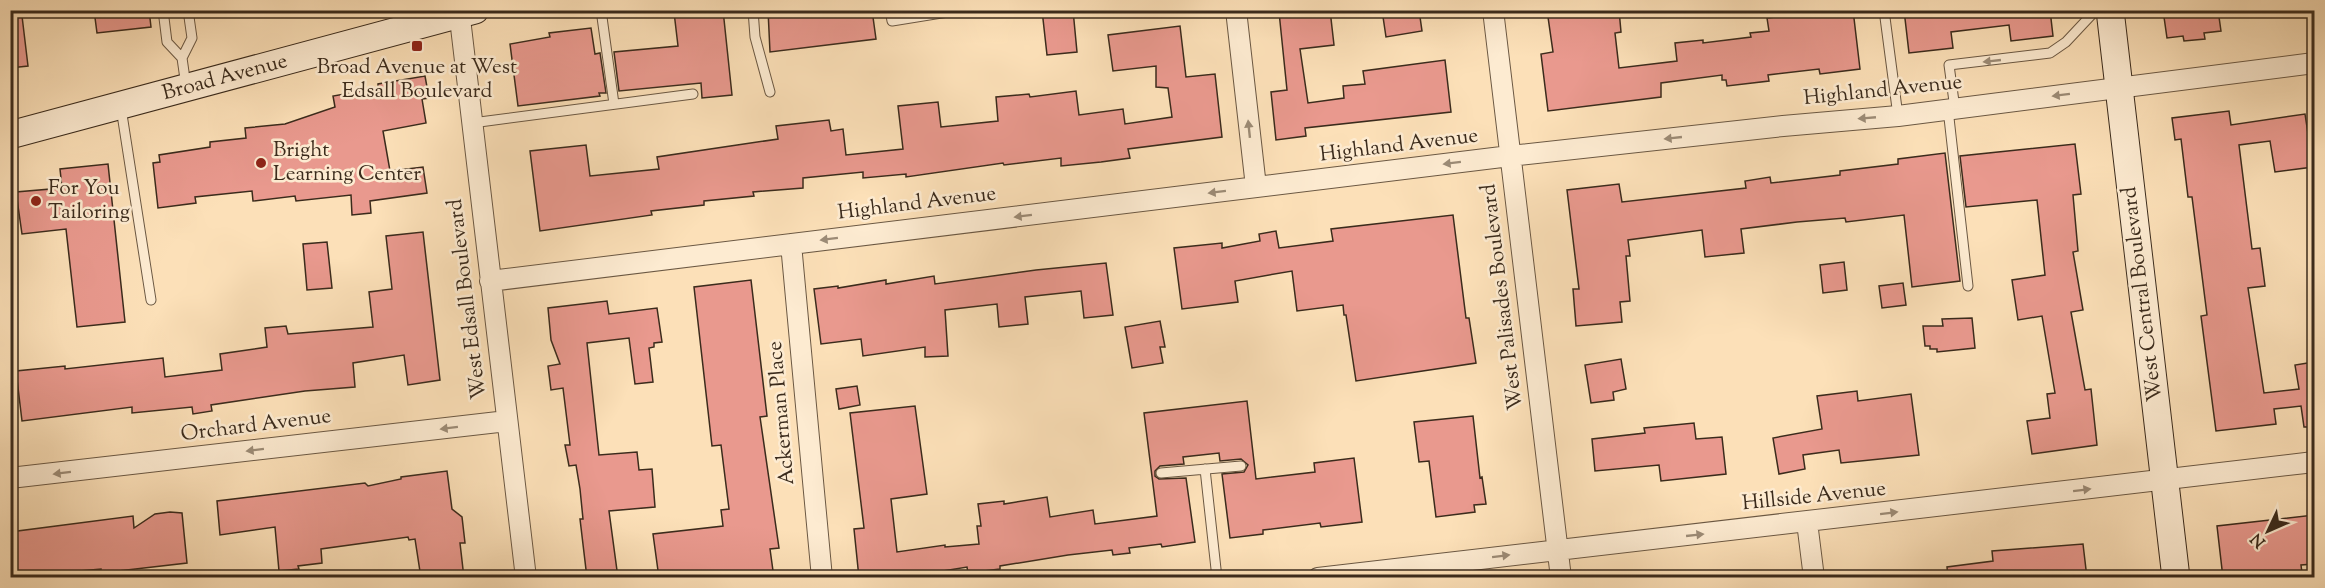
<svg xmlns="http://www.w3.org/2000/svg" width="2325" height="588" viewBox="0 0 2325 588" font-family="'Sorts Mill Goudy',serif">
  <rect width="100%" height="100%" fill="#fce0b8"/>
  <filter id="stains"><feTurbulence type="fractalNoise" baseFrequency=".00333" numOctaves="4"/><feColorMatrix values="0 0 0 0 .2 0 0 0 0 .09 0 0 0 0 .02 0 0 0 .5 -.17"/></filter>
  <radialGradient id="worn" r=".72"><stop offset=".6" stop-color="#630" stop-opacity="0"/><stop offset="1" stop-color="#630" stop-opacity=".3"/></radialGradient>
  <path fill="#e9998e" stroke="#3b2b1c" stroke-width="1.5" d="M 94,10 L 149,10 L 151,27 L 97,33 Z
    M 685,10 L 723,10 L 732,95 L 702,98 L 701,83 L 619,91 L 614,52 L 678,46 L 674,12 Z
    M 768,10 L 872,10 L 876,39 L 770,52 Z
    M 1042,10 L 1073,10 L 1077,52 L 1047,55 Z
    M 1293,10 L 1330,10 L 1334,45 L 1300,49 L 1308,103 L 1344,98 L 1343,86 L 1365,84 L 1363,71 L 1445,60 L 1451,112 L 1305,128 L 1306,136 L 1276,140 L 1271,92 L 1287,90 L 1279,12 Z
    M 1382,10 L 1419,10 L 1422,31 L 1386,37 Z
    M 1547,10 L 1619,10 L 1621,32 L 1615,33 L 1619,68 L 1677,61 L 1675,43 L 1703,40 L 1703,43 L 1751,37 L 1750,33 L 1769,31 L 1767,18 L 1813,13 L 1812,10 L 1853,10 L 1860,69 L 1820,74 L 1819,69 L 1768,75 L 1769,81 L 1727,86 L 1726,80 L 1722,80 L 1722,75 L 1661,83 L 1661,97 L 1548,111 L 1541,54 L 1553,52 Z
    M 1904,10 L 2050,10 L 2053,36 L 2011,41 L 2009,25 L 1951,32 L 1953,48 L 1909,53 Z
    M 2163,10 L 2218,10 L 2221,31 L 2204,33 L 2205,39 L 2184,41 L 2183,36 L 2167,38 Z
    M 22,16 L 28,66 L 10,68 L 10,17 Z
    M 1180,26 L 1186,77 L 1215,74 L 1222,137 L 1128,149 L 1130,158 L 1101,162 L 1061,166 L 1061,158 L 1004,165 L 1003,163 L 906,177 L 906,174 L 863,178 L 863,172 L 803,178 L 803,188 L 753,192 L 754,196 L 704,201 L 704,205 L 651,211 L 652,215 L 540,231 L 530,151 L 586,145 L 590,176 L 659,169 L 657,157 L 778,139 L 776,126 L 829,120 L 831,131 L 843,129 L 846,155 L 903,149 L 898,106 L 938,102 L 941,127 L 998,121 L 996,97 L 1029,94 L 1030,97 L 1076,91 L 1079,115 L 1123,109 L 1125,124 L 1172,117 L 1168,88 L 1156,87 L 1156,66 L 1113,71 L 1108,35 Z
    M 591,28 L 595,54 L 600,53 L 606,93 L 599,93 L 600,96 L 518,106 L 510,44 L 550,37 L 549,33 Z
    M 425,76 L 429,98 L 422,99 L 426,123 L 383,131 L 390,171 L 423,167 L 427,193 L 370,201 L 371,213 L 352,215 L 351,195 L 296,201 L 295,196 L 253,201 L 252,191 L 195,197 L 196,203 L 158,208 L 153,163 L 160,162 L 159,155 L 210,147 L 210,142 L 246,138 L 245,128 L 285,124 L 335,107 L 333,96 L 378,88 L 378,84 Z
    M 2229,111 L 2231,125 L 2305,114 L 2313,167 L 2275,172 L 2270,141 L 2239,145 L 2252,249 L 2260,248 L 2265,286 L 2248,288 L 2264,393 L 2299,389 L 2295,365 L 2314,362 L 2314,427 L 2304,427 L 2301,406 L 2274,409 L 2276,424 L 2216,431 L 2201,316 L 2207,315 L 2192,197 L 2188,197 L 2181,139 L 2175,140 L 2172,118 Z
    M 2075,144 L 2081,194 L 2073,195 L 2078,251 L 2073,252 L 2083,310 L 2071,312 L 2085,390 L 2091,389 L 2097,445 L 2032,454 L 2027,421 L 2050,418 L 2047,394 L 2055,393 L 2042,316 L 2018,320 L 2012,280 L 2045,275 L 2037,200 L 1966,207 L 1960,156 Z
    M 1945,153 L 1960,281 L 1912,287 L 1904,215 L 1846,222 L 1845,218 L 1797,222 L 1741,229 L 1744,253 L 1705,257 L 1702,230 L 1628,240 L 1630,256 L 1626,256 L 1630,301 L 1620,302 L 1622,322 L 1576,326 L 1573,289 L 1579,289 L 1567,190 L 1619,184 L 1622,202 L 1746,188 L 1745,181 L 1770,177 L 1771,183 L 1840,175 L 1840,171 L 1898,164 L 1898,159 Z
    M 108,164 L 125,322 L 77,327 L 66,229 L 22,234 L 16,192 L 62,188 L 60,169 Z
    M 1453,215 L 1466,318 L 1469,318 L 1476,363 L 1356,381 L 1346,315 L 1344,315 L 1343,305 L 1297,311 L 1292,271 L 1235,281 L 1238,302 L 1182,309 L 1174,248 L 1222,243 L 1222,248 L 1260,241 L 1259,234 L 1276,231 L 1279,248 L 1333,241 L 1331,229 Z
    M 423,232 L 440,380 L 408,385 L 404,355 L 353,363 L 355,387 L 305,391 L 211,405 L 212,411 L 193,414 L 192,407 L 132,413 L 132,407 L 22,421 L 16,371 L 65,366 L 65,369 L 163,358 L 165,377 L 222,370 L 220,354 L 267,347 L 265,328 L 286,326 L 288,334 L 373,327 L 369,292 L 392,289 L 386,236 Z
    M 327,242 L 332,288 L 307,290 L 303,244 Z
    M 1844,262 L 1847,290 L 1823,293 L 1820,265 Z
    M 1106,263 L 1113,315 L 1084,318 L 1081,291 L 1025,297 L 1028,324 L 999,327 L 997,304 L 945,310 L 948,356 L 925,357 L 925,347 L 863,356 L 861,339 L 821,344 L 814,289 L 838,286 L 838,288 L 886,280 L 886,284 L 934,276 L 935,284 L 1036,270 Z
    M 751,280 L 767,416 L 760,417 L 779,548 L 770,549 L 774,578 L 659,578 L 653,534 L 723,526 L 721,510 L 729,509 L 721,445 L 712,446 L 694,287 Z
    M 1903,283 L 1906,305 L 1882,308 L 1879,286 Z
    M 607,301 L 609,314 L 657,308 L 662,342 L 654,343 L 654,347 L 649,348 L 653,382 L 635,384 L 629,338 L 587,343 L 599,455 L 637,452 L 639,470 L 652,469 L 655,507 L 609,511 L 618,578 L 587,578 L 580,519 L 583,519 L 580,489 L 576,465 L 569,466 L 565,445 L 570,445 L 563,388 L 551,390 L 548,366 L 560,364 L 551,340 L 548,308 Z
    M 1972,318 L 1975,348 L 1937,352 L 1937,349 L 1930,349 L 1930,346 L 1925,346 L 1923,326 L 1943,326 L 1942,319 Z
    M 1160,321 L 1165,347 L 1160,347 L 1163,363 L 1132,368 L 1125,327 Z
    M 1621,359 L 1626,389 L 1613,392 L 1614,400 L 1591,403 L 1585,365 Z
    M 857,386 L 860,405 L 839,409 L 836,389 Z
    M 1857,391 L 1858,401 L 1911,394 L 1919,455 L 1841,463 L 1839,450 L 1803,455 L 1805,469 L 1779,474 L 1773,438 L 1822,429 L 1817,396 Z
    M 1247,401 L 1256,479 L 1315,472 L 1314,463 L 1354,458 L 1362,522 L 1321,527 L 1320,523 L 1263,530 L 1263,534 L 1230,538 L 1222,474 L 1244,472 L 1248,465 L 1241,459 L 1220,461 L 1219,453 L 1183,457 L 1184,464 L 1160,466 L 1155,471 L 1155,476 L 1159,479 L 1186,478 L 1195,542 L 1162,547 L 1161,544 L 1129,548 L 1130,553 L 1113,555 L 1112,550 L 1068,555 L 1000,566 L 1000,569 L 968,573 L 967,567 L 931,573 L 931,578 L 859,578 L 854,529 L 864,528 L 850,413 L 915,406 L 927,494 L 891,499 L 897,552 L 945,545 L 945,547 L 979,544 L 977,526 L 981,526 L 978,504 L 1004,501 L 1004,504 L 1047,497 L 1050,517 L 1093,510 L 1095,524 L 1157,516 L 1144,413 Z
    M 1473,416 L 1480,478 L 1482,477 L 1486,504 L 1474,505 L 1475,512 L 1436,517 L 1429,461 L 1419,462 L 1414,422 Z
    M 1694,423 L 1696,439 L 1722,437 L 1726,474 L 1661,481 L 1659,465 L 1595,471 L 1592,439 L 1645,433 L 1644,428 Z
    M 447,471 L 452,509 L 462,517 L 465,543 L 460,543 L 464,578 L 421,578 L 415,539 L 409,540 L 408,537 L 321,549 L 322,563 L 298,566 L 299,569 L 279,571 L 275,527 L 220,535 L 217,501 L 365,483 L 368,486 L 401,479 L 401,477 Z
    M 170,512 L 182,513 L 187,563 L 101,573 L 101,569 L 10,577 L 10,532 L 133,516 L 134,528 L 155,514 Z
    M 2314,515 L 2314,564 L 2301,565 L 2302,573 L 2259,578 L 2223,578 L 2217,526 Z
    M 2083,544 L 2087,578 L 1948,578 L 1947,567 L 1993,561 L 1992,551 Z"/>
  <g fill="none" stroke-linecap="round" stroke-linejoin="round">
    <g stroke="#6b5843" stroke-width="11">
      <path id="service" d="M 163,10 L 167,42 L 182,58 L 186,86
        M 601,10 L 614,104
        M 753,10 L 755,37 L 770,92
        M 890,10 L 892,21 L 960,10
        M 1884,10 L 1898,116
        M 182,58 L 192,38 L 188,10
        M 121,108 L 151,300
        M 1948,109 L 1968,286
        M 1955,109 L 1949,65 L 2050,53 L 2066,42 L 2096,10
        M 472,123 L 693,94
        M 1205,469 L 1217,578
        M 1161,473 L 1241,466"/>
    </g>
    <g stroke="#6b5843" stroke-width="22">
      <path id="minor" d="M 459,10 L 526,578
        M 1236,10 L 1256,187
        M 1493,10 L 1561,578
        M 791,244 L 822,578
        M 490,281 L 1510,156 L 1783,126 L 1898,116 L 2314,63
        M 10,478 L 507,421
        M 1807,522 L 1814,578
        M 1318,578 L 2314,462"/>
    </g>
    <g stroke="#3b2b1c" stroke-width="29">
      <path id="secondary" d="M 2110,10 L 2176,578
        M 10,135 L 475,10"/>
    </g>
    <use href="#service" stroke="#fdebd1" stroke-width="9"/>
    <use href="#minor" stroke="#fdebd1" stroke-width="20"/>
    <use href="#secondary" stroke="#fdebd1" stroke-width="27"/>
  </g>
  <defs><path id="oneway-solid" d="M-6-.8H1V-3.2L6.5 0L1 3.2V.8H-6Z" transform="scale(1.5)"/></defs>
  <g fill="#9c8b76">
    <use href="#oneway-solid" transform="translate(1992 61) rotate(174)"/>
    <use href="#oneway-solid" transform="translate(2061 95) rotate(173)"/>
    <use href="#oneway-solid" transform="translate(1867 118) rotate(175)"/>
    <use href="#oneway-solid" transform="translate(1249 129) rotate(-96)"/>
    <use href="#oneway-solid" transform="translate(1673 138) rotate(174)"/>
    <use href="#oneway-solid" transform="translate(1452 163) rotate(173)"/>
    <use href="#oneway-solid" transform="translate(1217 192) rotate(173)"/>
    <use href="#oneway-solid" transform="translate(1023 216) rotate(173)"/>
    <use href="#oneway-solid" transform="translate(829 239) rotate(173)"/>
    <use href="#oneway-solid" transform="translate(449 428) rotate(173)"/>
    <use href="#oneway-solid" transform="translate(255 450) rotate(173)"/>
    <use href="#oneway-solid" transform="translate(62 473) rotate(173)"/>
    <use href="#oneway-solid" transform="translate(2082 490) rotate(-7)"/>
    <use href="#oneway-solid" transform="translate(1889 513) rotate(-7)"/>
    <use href="#oneway-solid" transform="translate(1695 535) rotate(-6)"/>
    <use href="#oneway-solid" transform="translate(1501 556) rotate(-7)"/>
  </g>
  <g fill="#8f2418" stroke="#fdebd1" stroke-width="2">
    <rect x="411" y="40" width="12" height="12" rx="3"/>
    <circle cx="261" cy="163" r="6"/>
    <circle cx="36" cy="201" r="6"/>
  </g>
  <g text-anchor="middle" dominant-baseline="central" stroke-width="5" stroke-linejoin="round" paint-order="stroke">
    <g font-size="21" fill="#3b2b1c" stroke="#fdebd1" text-anchor="start">
      <text x="417" y="68" text-anchor="middle">Broad Avenue at West<tspan x="417" dy="24">Edsall Boulevard</tspan></text>
      <text x="273" y="151">Bright<tspan x="273" dy="24">Learning Center</tspan></text>
      <text x="48" y="189">For You<tspan x="48" dy="24">Tailoring</tspan></text>
    </g>
    <g font-size="21" fill="#3b2b1c" stroke="#fdebd1">
      <text transform="translate(225 78) rotate(-15)">Broad Avenue</text>
      <text transform="translate(1883 91) rotate(-6)">Highland Avenue</text>
      <text transform="translate(1399 146) rotate(-7)">Highland Avenue</text>
      <text transform="translate(917 204) rotate(-7)">Highland Avenue</text>
      <text transform="translate(2143 294) rotate(-97)">West Central Boulevard</text>
      <text transform="translate(1503 297) rotate(-97)">West Palisades Boulevard</text>
      <text transform="translate(468 299) rotate(-97)">West Edsall Boulevard</text>
      <text transform="translate(782 413) rotate(-95)">Ackerman Place</text>
      <text transform="translate(256 426) rotate(-7)">Orchard Avenue</text>
      <text transform="translate(1814 497) rotate(-6)">Hillside Avenue</text>
    </g>
  </g>
  <rect width="2325" height="588" fill="none" stroke="#fce0b8" stroke-width="36"/>
  <rect x="12" y="12" width="2301" height="564" fill="none" stroke="#3b2b1c" stroke-width="3"/>
  <rect x="18" y="18" width="2289" height="552" fill="none" stroke="#3b2b1c" stroke-width="1.5"/>
  <g transform="translate(2268 531) rotate(226)" stroke="#fdebd1" stroke-width="4.5" paint-order="stroke">
  <path d="M0-4.5L10 22L0 15L-10 22Z" fill="#3b2b1c"/>
  <text y="-9" font-size="16" font-weight="bold" text-anchor="middle" fill="#3b2b1c">N</text>
  </g>
  <rect width="100%" height="100%" filter="url(#stains)"/>
  <rect width="100%" height="100%" fill="url(#worn)"/>
</svg>
